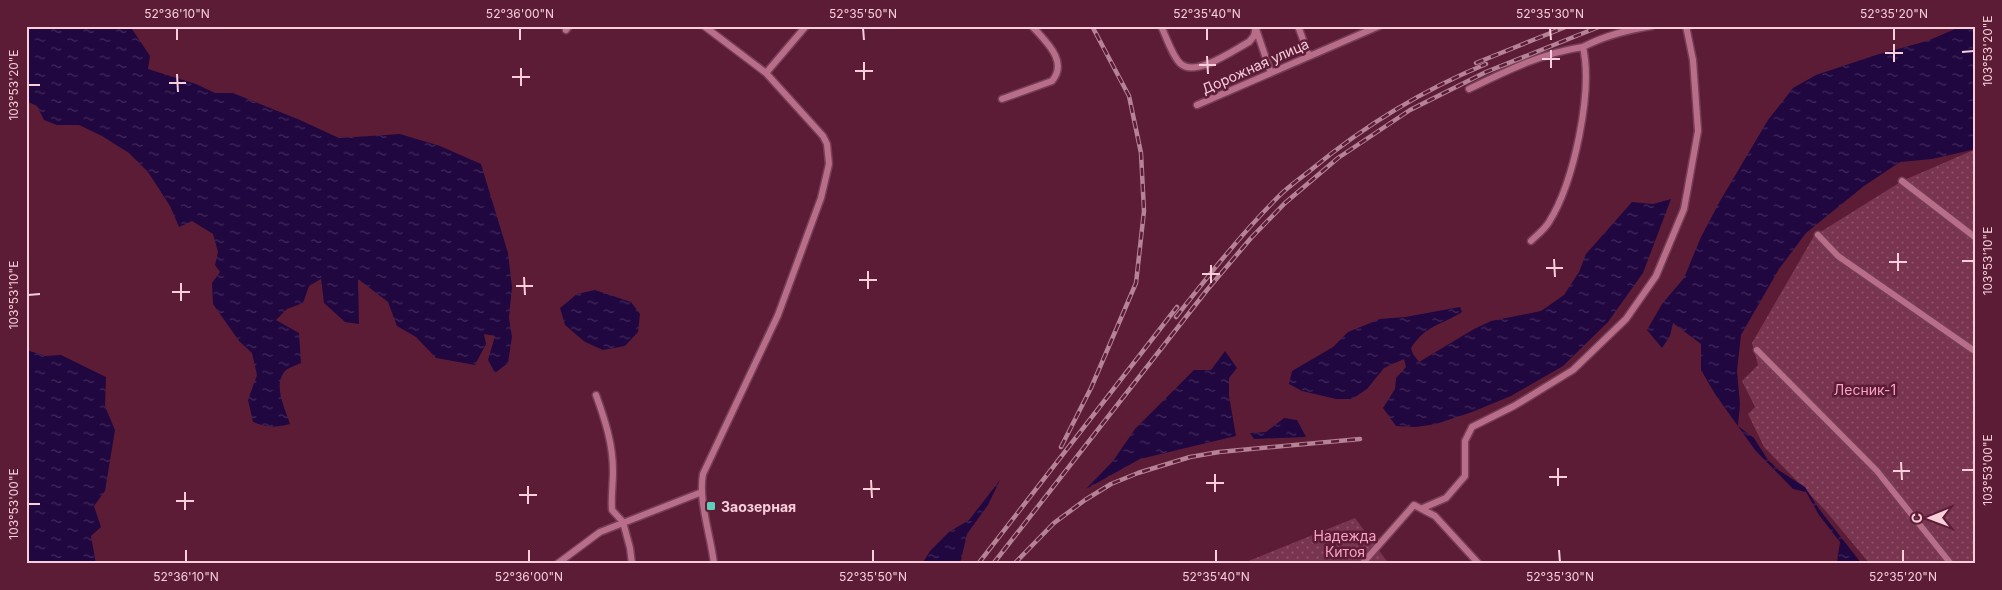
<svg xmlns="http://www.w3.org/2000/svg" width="2002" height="590" viewBox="0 0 2002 590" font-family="Inter,sans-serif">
  <defs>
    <pattern id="grass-dots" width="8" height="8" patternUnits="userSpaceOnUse" patternTransform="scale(1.25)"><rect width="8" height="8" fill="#79354f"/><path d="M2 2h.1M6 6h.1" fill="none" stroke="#8d5168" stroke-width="1.8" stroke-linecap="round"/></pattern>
    <pattern id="water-ripples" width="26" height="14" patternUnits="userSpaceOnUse" patternTransform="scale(1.25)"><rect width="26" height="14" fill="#210740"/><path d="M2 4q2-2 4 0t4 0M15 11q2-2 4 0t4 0" fill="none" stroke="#422a5b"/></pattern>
  </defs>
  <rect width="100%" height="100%" fill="#5c1c36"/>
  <path fill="url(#grass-dots)" d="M 1976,149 L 1976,564 L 1870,564 L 1824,509 L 1764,447 L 1748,414 L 1755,407 L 1742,381 L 1758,365 L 1752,343 L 1814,236 L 1902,181 Z
    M 1355,518 L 1389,564 L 1241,564 Z"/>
  <path fill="url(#water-ripples)" d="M 26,26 L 130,26 L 150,56 L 148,69 L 196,84 L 215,93 L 233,93 L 300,120 L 339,138 L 400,134 L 440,146 L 481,164 L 508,253 L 512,287 L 509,318 L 512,337 L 508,363 L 495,373 L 488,360 L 495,336 L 484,334 L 486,344 L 475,365 L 436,358 L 416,337 L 397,326 L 388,302 L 358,279 L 359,324 L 345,322 L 324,303 L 321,279 L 309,286 L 303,303 L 287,309 L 276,320 L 299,333 L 301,363 C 297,365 290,367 286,370 C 272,384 285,408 290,424 C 277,428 266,427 253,422 L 248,400 L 257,375 L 252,353 L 239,341 L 213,304 L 212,283 L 220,272 L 215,265 L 218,252 L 213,234 L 192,221 L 179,227 L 170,206 L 148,172 L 129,153 L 102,136 L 79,125 L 57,125 L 44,120 L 37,106 L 26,101 Z
    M 1962,26 L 1976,26 L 1976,149 L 1932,159 L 1900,162 L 1864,186 L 1806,233 L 1779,269 L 1741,335 L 1737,371 L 1740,404 L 1738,426 L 1754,438 L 1768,460 L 1780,471 L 1805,487 L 1819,509 L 1862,564 L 1838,564 L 1837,562 L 1840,542 L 1819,515 L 1806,492 L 1793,489 L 1755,450 L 1715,394 L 1701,370 L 1701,344 L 1673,323 L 1670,336 L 1662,348 L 1647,330 L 1662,304 L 1684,278 L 1701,237 L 1720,201 L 1768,120 L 1793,88 L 1816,75 L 1876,55 L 1927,41 Z
    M 1671,199 L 1643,273 L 1608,322 L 1563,366 L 1511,396 L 1472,412 L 1436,424 L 1416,427 L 1396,426 L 1383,408 L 1395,389 L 1396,378 L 1406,367 L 1404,359 L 1384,368 L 1367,389 L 1352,399 L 1336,399 L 1302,391 L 1289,384 L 1292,371 L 1333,347 L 1348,332 L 1380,319 L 1405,317 L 1460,307 L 1462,312 C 1440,326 1427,324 1411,348 L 1413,354 L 1419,362 L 1474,329 L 1491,321 L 1541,311 L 1564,295 L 1579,272 L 1586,254 L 1632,202 L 1653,204 Z
    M 595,290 L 631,302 L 640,314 L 638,332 L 625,346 L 603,350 L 585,342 L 565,325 L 560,308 L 577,294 Z
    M 26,350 L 46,356 L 61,355 L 106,377 L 105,406 L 115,430 L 105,491 L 94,506 L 101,527 L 91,536 L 96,564 L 26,564 Z
    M 1225,351 L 1237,368 L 1229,378 L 1229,396 L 1236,436 L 1140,459 L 1086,489 L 1113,461 L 1135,429 L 1194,370 L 1211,370 Z
    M 1284,418 L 1297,420 L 1306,437 L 1254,439 L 1250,433 L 1266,432 Z
    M 1000,480 L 988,505 L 967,534 L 961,560 L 958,564 L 922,564 L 930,551 L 949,532 L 969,520 Z"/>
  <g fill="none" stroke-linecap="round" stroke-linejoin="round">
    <g stroke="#763e56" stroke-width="9">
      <path id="street" d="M 704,26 L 766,73 L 823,136 L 827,144 L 829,164 L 821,198 L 778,315 L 703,474 C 698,501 711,536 714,564
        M 1161,26 C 1166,36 1173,58 1181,64 C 1196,77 1234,50 1249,42 L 1254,36 L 1256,27
        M 1298,26 L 1309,56
        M 1256,29 L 1271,73
        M 566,30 L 569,26
        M 766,73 L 806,26
        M 1469,89 C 1506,71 1542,53 1583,47
        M 1002,99 L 1052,81 C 1069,61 1045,41 1032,26
        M 1197,105 L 1379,26
        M 1902,181 L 1976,238
        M 1818,235 L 1838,256 L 1976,352
        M 1531,241 C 1537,235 1545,229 1549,222 C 1574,182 1593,92 1583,47 C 1606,35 1628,30 1652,26
        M 1757,350 L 1877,471 L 1951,564
        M 596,395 C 605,420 613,444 613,471 C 613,484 611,497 612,510 L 623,522 L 630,548 L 632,564
        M 1423,508 L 1446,498 L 1465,476 L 1465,441 L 1472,427 L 1514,406 L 1573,370 L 1626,319 L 1656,276 L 1684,209 L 1698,131 L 1693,60 L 1686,26
        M 557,564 L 600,532 L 702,492
        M 1362,564 L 1414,505 L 1435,516 L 1479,564"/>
    </g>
    <use href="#street" stroke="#b86e88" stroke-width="6"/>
    <g stroke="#b58395" stroke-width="4.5">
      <path id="rail" d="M 1476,63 L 1568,26
        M 1176,317 C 1209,275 1242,233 1279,196 C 1289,186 1301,178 1312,169 C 1364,126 1423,90 1486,64
        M 1061,447 L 1091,388 L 1136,283 L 1144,211 L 1141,153 L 1129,96 L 1092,26
        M 978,564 L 1177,307
        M 993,564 L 1207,290 L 1251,238 L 1285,203 L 1338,158 L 1410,110 L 1486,72 L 1601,26
        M 1014,564 L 1054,523 L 1085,500 L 1111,484 L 1138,473 L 1190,457 L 1219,452 L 1360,439"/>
    </g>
    <use href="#rail" stroke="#5c1c36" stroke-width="2.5" stroke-dasharray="8" stroke-linecap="butt"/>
  </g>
  <path fill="none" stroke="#f7ceda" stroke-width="2" d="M 177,28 L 177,40M 520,28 L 520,40M 863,28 L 864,40M 1207,28 L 1207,40M 1550,28 L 1551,40M 1894,28 L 1894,40M 1894,44 L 1894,62M 1551,50 L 1551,68M 1962,52 L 1974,51M 1885,53 L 1903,53M 1207,56 L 1208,74M 1542,59 L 1560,59M 864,62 L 864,80M 1199,65 L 1216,65M 521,68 L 521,86M 855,71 L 873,71M 177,74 L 178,92M 512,77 L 530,77M 169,83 L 186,83M 28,85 L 40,85M 1898,253 L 1898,271M 1554,259 L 1555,277M 1962,261 L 1974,261M 1889,262 L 1907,262M 1211,265 L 1211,283M 1546,268 L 1563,268M 868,271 L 868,289M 1202,274 L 1220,274M 524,277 L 525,295M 859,280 L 877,280M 181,283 L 181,301M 516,286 L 533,286M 172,292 L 190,292M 28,295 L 40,294M 1901,462 L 1902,480M 1558,468 L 1558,486M 1962,470 L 1974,470M 1893,471 L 1910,471M 1215,474 L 1215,492M 1549,477 L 1567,477M 871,480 L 872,498M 1206,483 L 1224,483M 528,486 L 528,504M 863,489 L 880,489M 185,492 L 185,510M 519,495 L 537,495M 176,501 L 194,501M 28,504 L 40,504M 186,550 L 186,562M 529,550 L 529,562M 873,550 L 873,562M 1216,550 L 1216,562M 1559,550 L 1560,562M 1903,550 L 1903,562"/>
  <rect fill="#5eceb8" stroke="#5c1c36" stroke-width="2" x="706" y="501" width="10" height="10" rx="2.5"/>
  <g text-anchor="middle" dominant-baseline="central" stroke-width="5" stroke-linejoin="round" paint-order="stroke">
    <g font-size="14" fill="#f7ceda" stroke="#5c1c36">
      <text transform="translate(1255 66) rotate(-24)">Дорожная улица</text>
    </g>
    <g font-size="14" fill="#f8a4c0" stroke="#5c1c36">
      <text x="1865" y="389">Лесник-1</text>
      <text x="1345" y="535">Надежда<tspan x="1345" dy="16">Китоя</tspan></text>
    </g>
    <g font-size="14" font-weight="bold" fill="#f7ceda" stroke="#5c1c36" text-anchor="start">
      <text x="721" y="506">Заозерная</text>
    </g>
  </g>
  <rect width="2002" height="590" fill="none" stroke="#5c1c36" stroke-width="55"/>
  <g transform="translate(1930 518) rotate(269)" stroke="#5c1c36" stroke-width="4" paint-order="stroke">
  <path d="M0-4L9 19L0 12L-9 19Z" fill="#f7ceda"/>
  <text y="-8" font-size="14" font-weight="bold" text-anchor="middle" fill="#f7ceda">С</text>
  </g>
  <rect x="28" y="28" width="1946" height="534" fill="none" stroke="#f7ceda" stroke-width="2"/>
  <g font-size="12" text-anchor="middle" fill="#f7ceda">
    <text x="177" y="18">52°36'10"N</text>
    <text x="520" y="18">52°36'00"N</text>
    <text x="863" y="18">52°35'50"N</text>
    <text x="1207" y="18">52°35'40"N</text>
    <text x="1550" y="18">52°35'30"N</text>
    <text x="1894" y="18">52°35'20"N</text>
    <text transform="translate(1988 51) rotate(-90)" y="4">103°53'20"E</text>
    <text transform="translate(14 85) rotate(-90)" y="4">103°53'20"E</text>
    <text transform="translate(1988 261) rotate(-90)" y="4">103°53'10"E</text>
    <text transform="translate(14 295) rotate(-90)" y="4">103°53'10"E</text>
    <text transform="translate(1988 470) rotate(-90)" y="4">103°53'00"E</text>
    <text transform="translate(14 504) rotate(-90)" y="4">103°53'00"E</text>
    <text x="186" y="581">52°36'10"N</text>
    <text x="529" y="581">52°36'00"N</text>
    <text x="873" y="581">52°35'50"N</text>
    <text x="1216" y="581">52°35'40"N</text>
    <text x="1560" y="581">52°35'30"N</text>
    <text x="1903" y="581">52°35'20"N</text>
  </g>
</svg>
